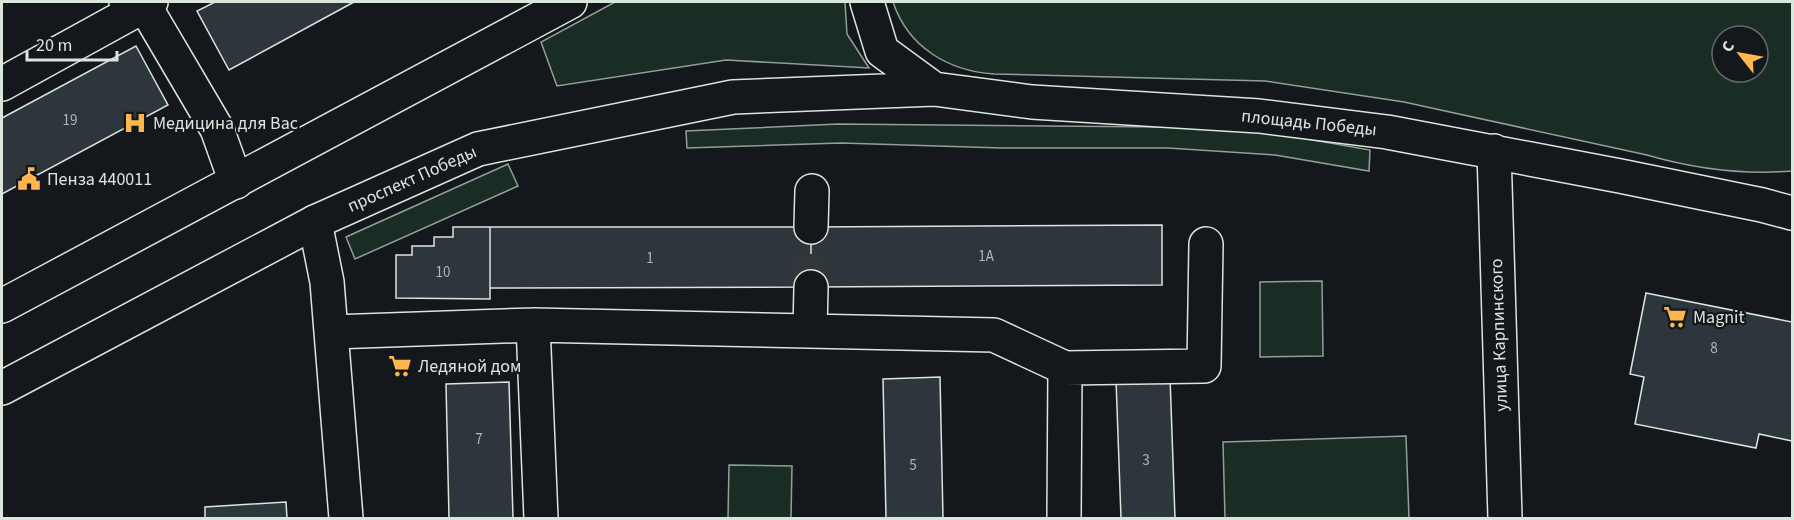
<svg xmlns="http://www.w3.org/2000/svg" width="1794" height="520" viewBox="0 0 1794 520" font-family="'Source Sans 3',sans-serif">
  <rect width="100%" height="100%" fill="#14181c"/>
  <path fill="#1a2d24" stroke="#939e99" stroke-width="1.5" fill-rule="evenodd" d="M 615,2 L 845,2 L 847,34 L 869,68 L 726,60 L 557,86 L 541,42 Z
    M 893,2 L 1792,2 L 1792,171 C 1742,175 1695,169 1647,155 L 1404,102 L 1265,81 L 994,74 C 948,71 908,47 893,2 ZM 1722,36 L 1758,36 L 1758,72 L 1722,72 Z
    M 838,124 L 1166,127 L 1273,133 L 1370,150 L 1369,171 L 1275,155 L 1168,148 L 1002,148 L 841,143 L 687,148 L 686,131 Z
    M 508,164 L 518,186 L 355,259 L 346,237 Z
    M 1322,281 L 1323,356 L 1260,357 L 1260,282 Z
    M 1406,436 L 1409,518 L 1225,518 L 1223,442 Z
    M 729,465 L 792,466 L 791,518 L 728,518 Z"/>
  <path fill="#2c363c" stroke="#d8e6dc" stroke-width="1.5" d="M 215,2 L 354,2 L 229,70 L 197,11 Z
    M 136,46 L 168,105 L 2,194 L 2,118 Z
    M 1162,225 L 1162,285 L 811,287 L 811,227 Z
    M 453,227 L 490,227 L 490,299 L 396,298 L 396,255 L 412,255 L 412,246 L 434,246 L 434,237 L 453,237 Z
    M 490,227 L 811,227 L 811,287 L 490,288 Z
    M 1646,293 L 1792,322 L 1792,441 L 1759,434 L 1756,448 L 1635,424 L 1644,377 L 1630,374 Z
    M 940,377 L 943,518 L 886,518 L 883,379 Z
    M 1170,377 L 1175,518 L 1121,518 L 1116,380 Z
    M 509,382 L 513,518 L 449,518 L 446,384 Z
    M 286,502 L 287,518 L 205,518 L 205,507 Z"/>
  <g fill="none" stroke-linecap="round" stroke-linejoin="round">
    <path stroke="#313739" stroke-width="33" stroke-dasharray="33 16" stroke-linecap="butt" d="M 811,287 L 811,227"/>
    <g stroke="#d8e6dc" stroke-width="36">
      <path id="minor" d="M 126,2 L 144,5 L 217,129 L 236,182
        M 2,84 L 151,2
        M 315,222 L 327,282 L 346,518
        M 811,227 L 812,191
        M 533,325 L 541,518
        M 810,331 L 811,287
        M 332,332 L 533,325 L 994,335 L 1065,368
        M 1064,518 L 1065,368 L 1204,366 L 1206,244"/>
    </g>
    <g stroke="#d8e6dc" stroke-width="36">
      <path id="major" d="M 867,2 L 882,51 L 934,89 L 1032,102 L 1259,116 L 1387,132 L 1620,176 L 1762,205 L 1792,213
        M 1494,151 L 1505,518
        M 2,306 L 570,2
        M 2,388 L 315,222 L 478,149 L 733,97 L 934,89"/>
    </g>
    <use href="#minor" stroke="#14181c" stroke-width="33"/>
    <use href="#major" stroke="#14181c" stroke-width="33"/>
  </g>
  <defs>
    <g id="hospital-bare" transform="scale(1.8)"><path d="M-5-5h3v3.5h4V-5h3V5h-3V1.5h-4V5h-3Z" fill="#ffb74d" stroke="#14181c" stroke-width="2.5" paint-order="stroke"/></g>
    <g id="civic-bare" transform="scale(1.8)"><path d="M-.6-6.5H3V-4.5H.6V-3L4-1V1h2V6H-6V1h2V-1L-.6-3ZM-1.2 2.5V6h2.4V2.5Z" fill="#ffb74d" stroke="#14181c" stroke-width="2.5" paint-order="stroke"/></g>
    <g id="supermarket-bare" transform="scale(1.8)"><path d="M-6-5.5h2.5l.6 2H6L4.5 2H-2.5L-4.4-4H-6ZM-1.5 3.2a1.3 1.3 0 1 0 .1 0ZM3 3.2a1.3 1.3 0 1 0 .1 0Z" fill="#ffb74d" stroke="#14181c" stroke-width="2.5" paint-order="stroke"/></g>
  </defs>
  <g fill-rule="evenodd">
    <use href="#hospital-bare" x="135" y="123"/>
    <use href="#civic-bare" x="29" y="179"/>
    <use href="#supermarket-bare" x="1675" y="317"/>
    <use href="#supermarket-bare" x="400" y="366"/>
  </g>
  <g text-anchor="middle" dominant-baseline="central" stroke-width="4.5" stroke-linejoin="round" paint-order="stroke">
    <g font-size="15" fill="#adbab4">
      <text x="70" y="120">19</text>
      <text x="986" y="256">1А</text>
      <text x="650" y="258">1</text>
      <text x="443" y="272">10</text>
      <text x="1714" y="348">8</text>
      <text x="479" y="439">7</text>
      <text x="1146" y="460">3</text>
      <text x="913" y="465">5</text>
    </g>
    <g font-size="18" fill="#d8e6dc" stroke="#14181c" text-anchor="start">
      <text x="153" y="123">Медицина для Вас</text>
      <text x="47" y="179">Пенза 440011</text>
      <text x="1693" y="317">Magnit</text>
      <text x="418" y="366">Ледяной дом</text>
    </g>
    <g font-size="18" fill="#d8e6dc" stroke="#14181c">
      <text transform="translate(1309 123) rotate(6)">площадь Победы</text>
      <text transform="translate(412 179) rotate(-24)">проспект Победы</text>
      <text transform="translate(1499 335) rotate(-92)">улица Карпинского</text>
    </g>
  </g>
  <rect width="1794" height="520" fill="none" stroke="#d8e6dc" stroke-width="6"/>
  <g transform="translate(1740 54) rotate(301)"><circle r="28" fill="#14181c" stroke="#626a69" stroke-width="1.5"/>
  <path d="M0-4.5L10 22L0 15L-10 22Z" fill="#ffb74d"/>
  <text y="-9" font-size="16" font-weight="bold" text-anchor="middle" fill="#d8e6dc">С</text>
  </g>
  <path d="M27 51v9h90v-9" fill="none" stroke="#d8e6dc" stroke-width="3"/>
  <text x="36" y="51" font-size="18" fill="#d8e6dc" stroke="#14181c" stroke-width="4.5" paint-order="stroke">20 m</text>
</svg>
